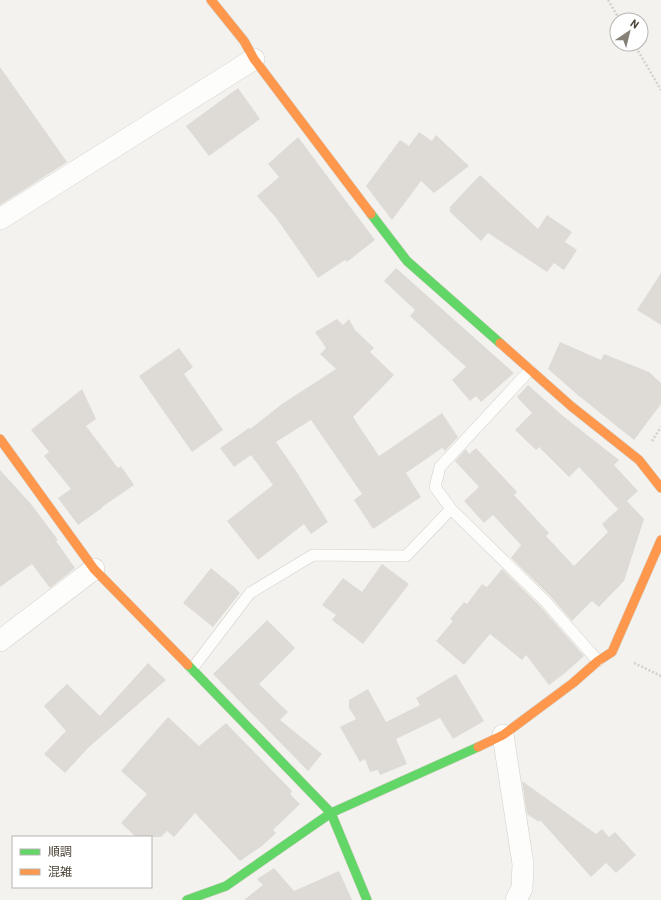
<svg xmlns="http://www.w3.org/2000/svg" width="661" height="900" viewBox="0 0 661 900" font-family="Barlow,'Noto Sans JP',sans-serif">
  <rect width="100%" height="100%" fill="#f4f2ee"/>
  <path fill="#dedbd6" d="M 0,67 L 67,162 L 0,205 Z
    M 238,88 L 260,119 L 209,156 L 186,126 Z
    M 419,132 L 432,141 L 436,135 L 469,166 L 434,193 L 421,181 L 392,220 L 366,186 L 400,140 L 409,146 Z
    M 298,137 L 375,240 L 347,262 L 345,260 L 318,278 L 277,219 L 257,196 L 279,177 L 268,164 Z
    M 480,175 L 538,229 L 547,215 L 572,232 L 565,242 L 577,250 L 564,270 L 554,263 L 547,272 L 488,233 L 481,241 L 449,211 L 451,209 L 449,208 Z
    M 396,268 L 514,373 L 481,402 L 476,396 L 470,401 L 452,380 L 466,367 L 410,316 L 415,310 L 384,281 Z
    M 661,273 L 661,325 L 637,310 Z
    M 337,319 L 343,325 L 349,319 L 355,330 L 374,348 L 370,352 L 394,375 L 353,417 L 379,456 L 442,413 L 458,437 L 445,451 L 442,448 L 406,473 L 421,497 L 373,529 L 354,500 L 362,494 L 311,420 L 276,442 L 296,471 L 328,522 L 311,534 L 304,524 L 258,560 L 227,521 L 273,485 L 251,455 L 234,467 L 220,448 L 249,428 L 250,429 L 282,404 L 336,369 L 320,354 L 326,348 L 315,332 Z
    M 560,342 L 601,360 L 604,354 L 649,372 L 661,383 L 661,404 L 634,440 L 579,396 L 548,369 Z
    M 179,348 L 193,367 L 184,374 L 223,430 L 192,452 L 139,376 Z
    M 528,385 L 563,416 L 619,460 L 614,465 L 638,491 L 618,509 L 579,467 L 569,477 L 539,447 L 536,450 L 515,430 L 532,413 L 517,397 Z
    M 82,389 L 96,419 L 86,426 L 118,468 L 121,466 L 134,485 L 102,507 L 102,508 L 78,525 L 58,498 L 71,489 L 44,456 L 49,452 L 31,430 Z
    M 476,448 L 517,492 L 514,495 L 549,533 L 546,536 L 574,566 L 608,532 L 602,524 L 627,501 L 644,519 L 624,581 L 599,607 L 592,601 L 572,621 L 550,596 L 511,558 L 521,545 L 493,515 L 484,523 L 464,501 L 479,487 L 455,461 L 466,449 L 469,454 Z
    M 0,470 L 31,504 L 58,540 L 56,541 L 75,568 L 50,588 L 32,564 L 0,587 Z
    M 382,564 L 409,584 L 363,644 L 332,620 L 336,615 L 322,605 L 343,578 L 362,592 Z
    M 211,568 L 233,586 L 240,593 L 213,627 L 183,603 Z
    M 502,569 L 540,606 L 584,656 L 565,673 L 549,685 L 526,655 L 522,660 L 490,634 L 464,665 L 436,641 L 453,621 L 450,619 L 464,602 L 467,604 L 482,584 L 487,587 Z
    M 267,620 L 295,648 L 259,684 L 288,712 L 280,720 L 322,754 L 308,771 L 213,674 Z
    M 148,663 L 166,680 L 89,747 L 65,773 L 44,754 L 66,731 L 44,706 L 67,684 L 100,716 Z
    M 456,674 L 484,721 L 453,739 L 440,718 L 396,739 L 407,764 L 380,775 L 378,770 L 370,772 L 365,759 L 360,762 L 340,727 L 356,719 L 349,708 L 349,700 L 368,689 L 386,722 L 420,705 L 416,698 Z
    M 168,717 L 199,746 L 226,723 L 292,791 L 290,794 L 300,804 L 273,830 L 276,833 L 262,846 L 240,861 L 195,813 L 174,837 L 167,831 L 161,837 L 136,837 L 121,823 L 147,794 L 121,771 Z
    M 522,781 L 596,834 L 602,829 L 609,837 L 615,832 L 636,855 L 616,873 L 606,863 L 591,877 L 540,820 L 539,822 L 527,814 Z
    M 274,868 L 294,891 L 339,871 L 352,900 L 244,900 L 263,885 L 257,879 Z"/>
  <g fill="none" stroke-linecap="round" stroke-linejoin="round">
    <g stroke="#d2d0cb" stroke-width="12">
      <path id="lane" d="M 530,370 L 440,467 L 435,487 L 451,509 L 545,601 L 598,661
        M 192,669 L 250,593 L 313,555 L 406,556 L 451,509"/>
    </g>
    <g stroke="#d2d0cb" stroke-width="22">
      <path id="street" d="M 0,219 L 254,59
        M 0,641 L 94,569
        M 503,735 L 523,864 L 522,888 L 516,900"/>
    </g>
    <g stroke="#d3cfc5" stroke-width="10">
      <path id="fast" d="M 371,214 L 407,261 L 500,343
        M 188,665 L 331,813 L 367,900
        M 187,900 L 226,886 L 331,813 L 478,747"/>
    </g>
    <g stroke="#d3cfc5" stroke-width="10">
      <path id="slow" d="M 211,0 L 244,41 L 254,59 L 371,214
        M 500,343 L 571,406 L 639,460 L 661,488
        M 0,439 L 94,569 L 188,665
        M 478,747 L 503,735 L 573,683 L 598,661 L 612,652 L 661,540"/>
    </g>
    <path stroke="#d3d2cc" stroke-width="2.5" stroke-dasharray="2 2" stroke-linecap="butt" d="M 608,0 L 620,20
      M 634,44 L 661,90
      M 652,441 L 661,427
      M 634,663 L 661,676"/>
    <use href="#lane" stroke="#fdfdfc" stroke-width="11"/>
    <use href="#street" stroke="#fdfdfc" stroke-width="21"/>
    <use href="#fast" stroke="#63d668" stroke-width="9"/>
    <use href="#slow" stroke="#ff974d" stroke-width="9"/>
  </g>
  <rect x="12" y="836" width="140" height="52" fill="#ffffff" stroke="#b7b4b0"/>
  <rect x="20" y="849" width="20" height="6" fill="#63d668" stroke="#b7b4b0"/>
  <text x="48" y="856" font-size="12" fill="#4b4439">順調</text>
  <rect x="20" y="869" width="20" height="6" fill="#ff974d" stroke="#b7b4b0"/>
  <text x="48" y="876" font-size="12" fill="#4b4439">混雑</text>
  <g transform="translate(629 32) rotate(35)"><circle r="19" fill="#ffffff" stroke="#b7b4b0"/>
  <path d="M0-3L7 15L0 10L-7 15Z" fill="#868178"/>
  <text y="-6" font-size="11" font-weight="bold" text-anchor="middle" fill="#4b4439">N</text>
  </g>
</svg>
